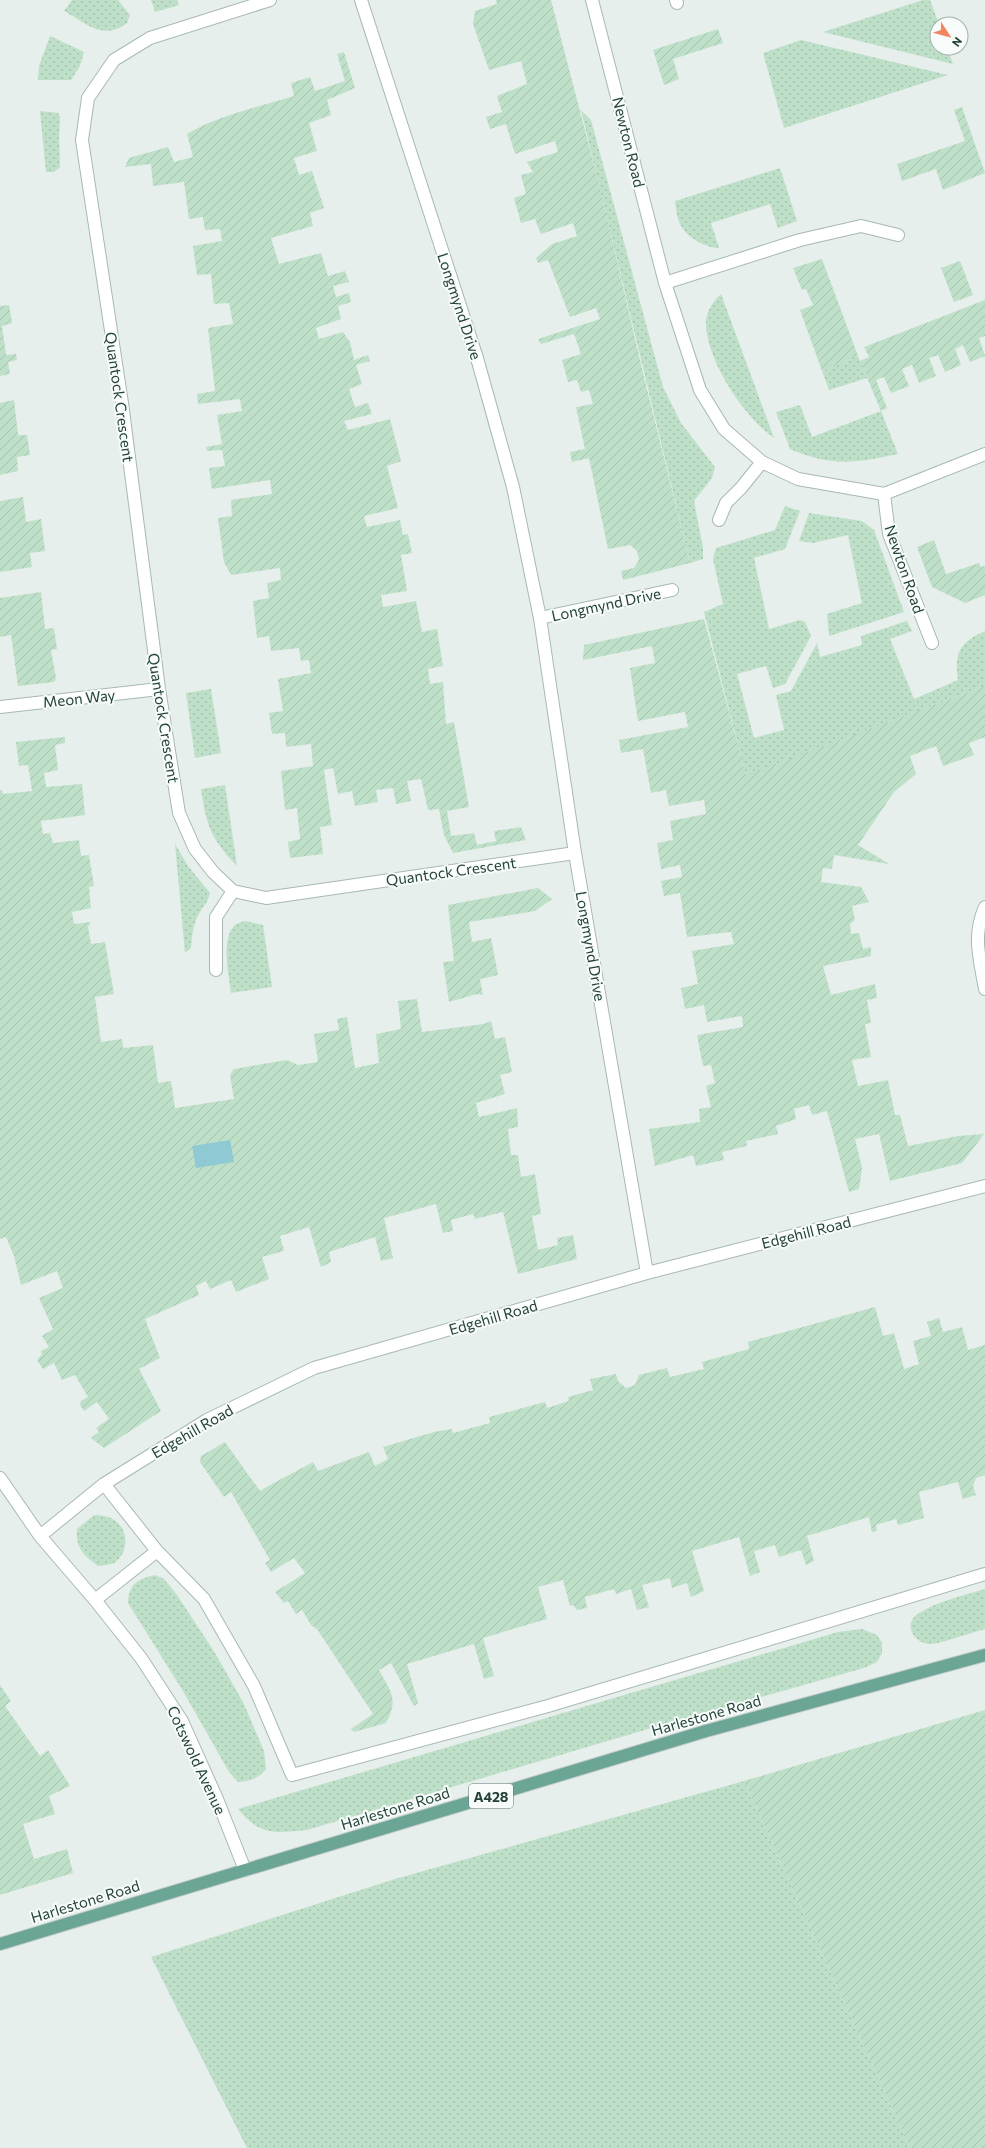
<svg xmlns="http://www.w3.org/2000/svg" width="985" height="2148" viewBox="0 0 985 2148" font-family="Commissioner,sans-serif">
  <defs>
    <pattern id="grass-dots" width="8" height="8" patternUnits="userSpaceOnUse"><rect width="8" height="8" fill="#bfe0c8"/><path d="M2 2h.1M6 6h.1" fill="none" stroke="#a4c1ad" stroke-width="1.8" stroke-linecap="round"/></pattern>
    <pattern id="garden-furrows" width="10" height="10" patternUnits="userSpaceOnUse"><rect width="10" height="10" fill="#bfe0c8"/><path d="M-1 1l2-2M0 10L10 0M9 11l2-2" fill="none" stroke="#a4c1ad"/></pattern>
  </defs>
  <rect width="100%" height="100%" fill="#e6efeb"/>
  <path fill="url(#grass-dots)" d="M 72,0 L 118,0 L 130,15 L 127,23 C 102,41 88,24 64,11 Z
    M 151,0 L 177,0 L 179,5 L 155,12 Z
    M 923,0 L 930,0 L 939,24 L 937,24 L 937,48 L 947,48 L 953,64 L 823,32 Z
    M 50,36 L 84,52 L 80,66 L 71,80 L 38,80 L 39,66 Z
    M 801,40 L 948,75 L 784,128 L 763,53 Z
    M 581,110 L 591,120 L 663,387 L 681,423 L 715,467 L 712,478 L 694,501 L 703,548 L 703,559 L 690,563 Z
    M 40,111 L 58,113 L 60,117 L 59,136 L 60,167 L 54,172 L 46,172 Z
    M 780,168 L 797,221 L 778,228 L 770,204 L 711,223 L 719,248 C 706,248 688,238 681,226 C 677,219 676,209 675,201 Z
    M 721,294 L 774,438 C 744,417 706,360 706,323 C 706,312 713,301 721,294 Z
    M 858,356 L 867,378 L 829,390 L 822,371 Z
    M 800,405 L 812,437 L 881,411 L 898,454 C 856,463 831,467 790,449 L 776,412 Z
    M 785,506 L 800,511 L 785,549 L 754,558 L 769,629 L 800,620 L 805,622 L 811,636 L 785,684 L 773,688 L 766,666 L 737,674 L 754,738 L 784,730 L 776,695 L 791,691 L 817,643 L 820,657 L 862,645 L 861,636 L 907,621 L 912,631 L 890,639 L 914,699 L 958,680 C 954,653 960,642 985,631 L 985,686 L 746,776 L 704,612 L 723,604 L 713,559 L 716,548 L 775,530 Z
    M 809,513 L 862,521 L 874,530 L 904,612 L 829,636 L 827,614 L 862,603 L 848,535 L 813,543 L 799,541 Z
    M 211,689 L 221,753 L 195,758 L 186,693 Z
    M 225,785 L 237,866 C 211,839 206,825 201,789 Z
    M 175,844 L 188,866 L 210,893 C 208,902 205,904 200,912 C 193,923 192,936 191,948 L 185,953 Z
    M 245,921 L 263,925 L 272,987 L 231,993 C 229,976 220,937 236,924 C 238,923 242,922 245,921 Z
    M 94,1515 C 103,1515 113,1517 119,1524 C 129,1535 127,1555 114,1563 C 110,1565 103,1565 98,1566 C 84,1556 75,1548 77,1529 Z
    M 155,1575 L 164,1579 L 177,1595 L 215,1653 L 243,1702 L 264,1751 L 266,1769 C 258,1779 250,1781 238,1782 L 229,1772 L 183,1691 L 128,1603 C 129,1584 137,1579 155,1575 Z
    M 985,1589 L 985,1629 C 973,1632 938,1645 928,1644 C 913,1642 903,1624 918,1614 C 937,1601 963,1596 985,1589 Z
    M 862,1629 L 877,1635 L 882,1643 L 882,1653 L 877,1662 L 864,1668 L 648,1729 L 307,1830 C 274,1833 260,1836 238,1809 L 838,1632 Z
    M 744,1781 L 910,2148 L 247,2148 L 151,1957 L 395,1879 Z"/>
  <path fill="url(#garden-furrows)" d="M 496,0 L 551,0 L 599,184 L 644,377 L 690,563 L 623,580 L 621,571 L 634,568 L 639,560 L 637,551 L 630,545 L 608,549 L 589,458 L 572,462 L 570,452 L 585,449 L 576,407 L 593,404 L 589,390 L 581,392 L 577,380 L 568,382 L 562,360 L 581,354 L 574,334 L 541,344 L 538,339 L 600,319 L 596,308 L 570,317 L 548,260 L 538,263 L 536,258 L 552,244 L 577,236 L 573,223 L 541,234 L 535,219 L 521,223 L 514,198 L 526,194 L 521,175 L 533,172 L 527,162 L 558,152 L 555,141 L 515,154 L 506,124 L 490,129 L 486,117 L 502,112 L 497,96 L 527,84 L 521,61 L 489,70 L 473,24 L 475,11 L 497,4 Z
    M 718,29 L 723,43 L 673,59 L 679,79 L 664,85 L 653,50 Z
    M 344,52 L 355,88 L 327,100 L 331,115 L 309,123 L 317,151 L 294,158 L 299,175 L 312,171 L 324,208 L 310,213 L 313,226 L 271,238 L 279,264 L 321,253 L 328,276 L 345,271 L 349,282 L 333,286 L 336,297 L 349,293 L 351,302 L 338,306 L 341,319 L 316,328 L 319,339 L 343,332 L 350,342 L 354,360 L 368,355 L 370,361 L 356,365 L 362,384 L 349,389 L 355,407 L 368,403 L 372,414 L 344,421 L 348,430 L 390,419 L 401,461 L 387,466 L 398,508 L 364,516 L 367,527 L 400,520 L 403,535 L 408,534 L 412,553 L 401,555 L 407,591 L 381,595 L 383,607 L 416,601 L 422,632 L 437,629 L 443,666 L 428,669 L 430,684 L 443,682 L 446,724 L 454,722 L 469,807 L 447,811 L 451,836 L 474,833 L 477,845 L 496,841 L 494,831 L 521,827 L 526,840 L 453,853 L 444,835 L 439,809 L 428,810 L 421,779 L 407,781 L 411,801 L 396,804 L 393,788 L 376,790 L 378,802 L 355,806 L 352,791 L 338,794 L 333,768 L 324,770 L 332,825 L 320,827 L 323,854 L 290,858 L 288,842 L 300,839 L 297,808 L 285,810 L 281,771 L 313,766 L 311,744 L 286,747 L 285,733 L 272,734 L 269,713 L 283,711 L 278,679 L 311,673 L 309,660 L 301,661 L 299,648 L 271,651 L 269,636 L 257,638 L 253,601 L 269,598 L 267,583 L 281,580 L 280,568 L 231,575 L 224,562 L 218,518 L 232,516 L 231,500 L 272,494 L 270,480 L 212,489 L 209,468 L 225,466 L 222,450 L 207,451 L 206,447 L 222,444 L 217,415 L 242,411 L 240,399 L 198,404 L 197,394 L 215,391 L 208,328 L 233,324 L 229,303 L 214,304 L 211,274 L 197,275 L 193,246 L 222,241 L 220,229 L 205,230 L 203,217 L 189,219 L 184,182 L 153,186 L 151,164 L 125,167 L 129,158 L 168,147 L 174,162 L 193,157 L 187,134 C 219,115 259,107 294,96 L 291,83 L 310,77 L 315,91 L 345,81 L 337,54 Z
    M 962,107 L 985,173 L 943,190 L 936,169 L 902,181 L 897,164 L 965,141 L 954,110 Z
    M 822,259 L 858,356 L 822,371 L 800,310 L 813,305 L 806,289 L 802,290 L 793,268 Z
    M 960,261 L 973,295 L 954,302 L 941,268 Z
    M 985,300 L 985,336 L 979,338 L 985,356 L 970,362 L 963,345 L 955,349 L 961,365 L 945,372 L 938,355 L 929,358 L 936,376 L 919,383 L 912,365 L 902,369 L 909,386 L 891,393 L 884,377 L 876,380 L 887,408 L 881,411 L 860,361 L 869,357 L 864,347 Z
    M 9,305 L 12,323 L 2,326 L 6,355 L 16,354 L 17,360 L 8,362 L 10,374 L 0,376 L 0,306 Z
    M 14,400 L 18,435 L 27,435 L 30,455 L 17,457 L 18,471 L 0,475 L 0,403 Z
    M 23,497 L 26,522 L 41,519 L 45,551 L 30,553 L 32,567 L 0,572 L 0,501 Z
    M 934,540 L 946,574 L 979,563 L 981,567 L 985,566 L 985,595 L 965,603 L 932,587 L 917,547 Z
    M 41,592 L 45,629 L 54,628 L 57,649 L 51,650 L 56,678 L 54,682 L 18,686 L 11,635 L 0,637 L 0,598 Z
    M 704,619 L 746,775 L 985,686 L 985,737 L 969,743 L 974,755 L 943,766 L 936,746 L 910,756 L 916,774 L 894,792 L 858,845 L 889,864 L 834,855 L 832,869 L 823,868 L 821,882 L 861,887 L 869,902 L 852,906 L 855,920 L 850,924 L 851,934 L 859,933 L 863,949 L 871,947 L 871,956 L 823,966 L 831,995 L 875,984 L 877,998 L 867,1000 L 871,1023 L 865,1024 L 871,1057 L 852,1060 L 858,1086 L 888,1080 L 895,1115 L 900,1115 L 908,1146 L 958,1136 L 984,1134 L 962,1163 L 890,1181 L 879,1134 L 855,1139 L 862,1168 L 859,1189 L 849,1192 L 827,1111 L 812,1115 L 809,1105 L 794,1109 L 796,1119 L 776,1126 L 778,1134 L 746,1141 L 747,1146 L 722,1152 L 724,1160 L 696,1166 L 693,1155 L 655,1166 L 649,1129 L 700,1122 L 699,1109 L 711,1107 L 706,1086 L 715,1083 L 711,1065 L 703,1066 L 697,1035 L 743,1027 L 742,1016 L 707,1022 L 704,1005 L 685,1009 L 681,988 L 698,984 L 692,951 L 734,944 L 731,932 L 687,937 L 680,893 L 664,896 L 661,881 L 682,877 L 680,865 L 661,869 L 657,843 L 673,840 L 670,821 L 706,814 L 704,800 L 669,806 L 666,790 L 651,793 L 643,749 L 621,753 L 619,740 L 688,727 L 685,712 L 638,721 L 630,668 L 655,663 L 652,646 L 583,660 L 584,645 Z
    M 65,737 L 65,743 L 55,745 L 58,770 L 44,773 L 46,787 L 82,784 L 85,815 L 41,821 L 43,834 L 50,833 L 53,843 L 79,840 L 81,856 L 89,855 L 94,886 L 89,887 L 91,908 L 72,912 L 74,924 L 91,922 L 88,927 L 91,944 L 105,942 L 114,994 L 95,997 L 101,1042 L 122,1039 L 123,1048 L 153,1045 L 158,1083 L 171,1081 L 175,1108 L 234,1099 L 230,1075 L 234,1069 L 287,1060 L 298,1065 L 318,1062 L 314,1034 L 339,1030 L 337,1019 L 347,1017 L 355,1068 L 379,1063 L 376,1034 L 401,1029 L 398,1001 L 417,999 L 422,1032 L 484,1024 L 491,1021 L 495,1039 L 505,1037 L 512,1072 L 500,1075 L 505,1094 L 476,1103 L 479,1117 L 517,1108 L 518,1127 L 508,1129 L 511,1155 L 518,1155 L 521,1177 L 535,1174 L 541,1214 L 532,1216 L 538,1250 L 558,1245 L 557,1238 L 573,1235 L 577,1259 L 518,1274 L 503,1212 L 475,1219 L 473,1214 L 451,1220 L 453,1231 L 443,1233 L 436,1204 L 384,1218 L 393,1258 L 381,1261 L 375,1237 L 329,1252 L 331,1262 L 321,1267 L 309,1227 L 280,1236 L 284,1251 L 262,1257 L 269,1279 L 236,1292 L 231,1280 L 210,1289 L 206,1281 L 196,1286 L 199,1295 L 145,1319 L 160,1358 L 139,1369 L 161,1411 L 104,1448 L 91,1438 L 99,1432 L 96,1428 L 109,1419 L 97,1402 L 84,1411 L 80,1405 L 81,1401 L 88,1397 L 75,1375 L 62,1380 L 54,1363 L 43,1369 L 37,1360 L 42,1354 L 41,1351 L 49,1347 L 42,1336 L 53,1329 L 39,1298 L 63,1288 L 57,1271 L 21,1285 L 14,1256 L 6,1237 L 0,1239 L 0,790 L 2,790 L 3,794 L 32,791 L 28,765 L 19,766 L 16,742 Z
    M 538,888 L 552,899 L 535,911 L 469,922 L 472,942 L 491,938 L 498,975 L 480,979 L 483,995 L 477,994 L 449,1002 L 443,962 L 454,961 L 448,905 Z
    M 875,1307 L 883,1336 L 894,1333 L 904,1369 L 919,1364 L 913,1341 L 931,1336 L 927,1322 L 939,1318 L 943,1332 L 962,1327 L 968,1350 L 985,1345 L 985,1475 L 976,1478 L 973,1486 L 976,1495 L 963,1499 L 958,1482 L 919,1492 L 924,1518 L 898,1525 L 896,1519 L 876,1525 L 877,1531 L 872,1532 L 869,1517 L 807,1536 L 814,1561 L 806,1565 L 801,1550 L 779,1557 L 775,1545 L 754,1551 L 760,1572 L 750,1576 L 739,1537 L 692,1551 L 704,1591 L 691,1597 L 687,1583 L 672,1588 L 670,1578 L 642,1585 L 649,1607 L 637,1610 L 631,1589 L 616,1594 L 614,1589 L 585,1597 L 587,1608 L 577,1610 L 573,1605 L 570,1606 L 563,1580 L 538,1587 L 547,1619 L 483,1638 L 494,1676 L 484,1679 L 474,1644 L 407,1664 L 418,1703 L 414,1706 L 391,1663 L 379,1670 C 391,1692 399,1699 386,1723 L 354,1732 L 351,1729 L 373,1714 L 317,1629 L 311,1625 L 302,1610 L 296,1614 L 288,1601 L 284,1603 L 275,1592 L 305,1573 L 294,1558 L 271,1572 L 265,1563 L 270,1560 L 231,1492 L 224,1497 L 200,1462 L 201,1456 L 225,1442 L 260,1491 C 278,1480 295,1472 313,1462 L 318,1471 L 369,1452 L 375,1466 L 388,1459 L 383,1447 L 434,1432 L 452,1429 L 453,1433 L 490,1423 L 489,1417 L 545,1402 L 547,1408 L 569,1401 L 568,1397 L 593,1390 L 590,1379 L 616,1374 L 618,1381 L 626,1388 L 635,1385 L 639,1375 L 667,1368 L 670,1377 L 704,1369 L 702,1362 L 749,1349 L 748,1342 Z
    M 0,1685 L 11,1701 L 5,1706 L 40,1756 L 48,1750 L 70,1786 L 49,1796 L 55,1814 L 23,1824 L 34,1859 L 67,1849 L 73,1873 L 0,1895 Z
    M 985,1710 L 985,2148 L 910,2148 L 744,1781 Z"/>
  <path fill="#8ec9d4" d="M 230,1140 L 234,1162 L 196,1168 L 192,1146 Z"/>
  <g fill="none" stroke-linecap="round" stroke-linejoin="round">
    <g stroke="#a8b8b2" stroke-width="14">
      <path id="lane" d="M 676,0 L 677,3"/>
    </g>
    <g stroke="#a8b8b2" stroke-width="14">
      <path id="street" d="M 270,0 L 150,38 L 114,60 L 88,98 L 82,140 L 122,403 L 159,689 L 179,813 L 195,849 L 213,872 L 233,891 L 266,898 L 575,853
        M 361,0 L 477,358 L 513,487 L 540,618 L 575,853 L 647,1273
        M 592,0 L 665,283 L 700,390 L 724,429 L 762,462 L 798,479 L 884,494 L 985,454
        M 665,283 L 800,240 L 861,226 L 898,235
        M 884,494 L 889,534 L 932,643
        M 719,520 L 726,503 L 741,488 L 762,462
        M 540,618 L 672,590
        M 0,707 L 159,689
        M 985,907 C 972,936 980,960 985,989
        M 216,970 L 216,917 L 233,891
        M 0,1478 L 40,1536 L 95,1600 L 141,1658 L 182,1721 L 217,1799 L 245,1870
        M 104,1484 L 157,1551 L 204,1599 L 254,1686 L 292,1775 L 548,1706 L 985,1574
        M 40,1536 L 104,1484 L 207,1420 L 314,1368 L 647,1273 L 985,1186
        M 95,1600 L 157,1551"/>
    </g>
    <g stroke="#c2cac8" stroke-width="14">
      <path id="primary" d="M 0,1944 L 706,1731 L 985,1655"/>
    </g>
    <use href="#lane" stroke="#fff" stroke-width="12"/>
    <use href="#street" stroke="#fff" stroke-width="12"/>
    <use href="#primary" stroke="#6aa596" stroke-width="12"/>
  </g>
  <g text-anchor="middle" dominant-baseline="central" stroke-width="4" stroke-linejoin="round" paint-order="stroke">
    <rect fill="#f7fbf9" stroke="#637a73" stroke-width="1" x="469" y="1784" width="44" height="24" rx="3"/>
    <g font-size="14" font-weight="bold" fill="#24423a">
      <text x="491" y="1796">A428</text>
    </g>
    <g font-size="15" fill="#24423a" stroke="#f7fbf9">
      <text transform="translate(629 142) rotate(76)">Newton Road</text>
      <text transform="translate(460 306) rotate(72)">Longmynd Drive</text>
      <text transform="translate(120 397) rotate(82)">Quantock Crescent</text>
      <text transform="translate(905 569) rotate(71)">Newton Road</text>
      <text transform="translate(606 604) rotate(-12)">Longmynd Drive</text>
      <text transform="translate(79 698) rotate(-6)">Meon Way</text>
      <text transform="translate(164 718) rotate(81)">Quantock Crescent</text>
      <text transform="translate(451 871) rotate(-8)">Quantock Crescent</text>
      <text transform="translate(591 946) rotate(80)">Longmynd Drive</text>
      <text transform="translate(806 1232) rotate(-14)">Edgehill Road</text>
      <text transform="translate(493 1317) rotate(-16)">Edgehill Road</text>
      <text transform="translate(192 1431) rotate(-30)">Edgehill Road</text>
      <text transform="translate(706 1715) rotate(-16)">Harlestone Road</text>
      <text transform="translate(197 1760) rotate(65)">Cotswold Avenue</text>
      <text transform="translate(395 1808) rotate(-17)">Harlestone Road</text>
      <text transform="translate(85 1901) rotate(-17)">Harlestone Road</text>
    </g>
  </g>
  <g transform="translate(949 36) rotate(126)"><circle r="19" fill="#f7fbf9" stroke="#a3b1ad"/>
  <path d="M0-3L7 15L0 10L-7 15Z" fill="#f4845f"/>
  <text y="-6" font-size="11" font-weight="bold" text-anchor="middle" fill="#24423a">N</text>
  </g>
</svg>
